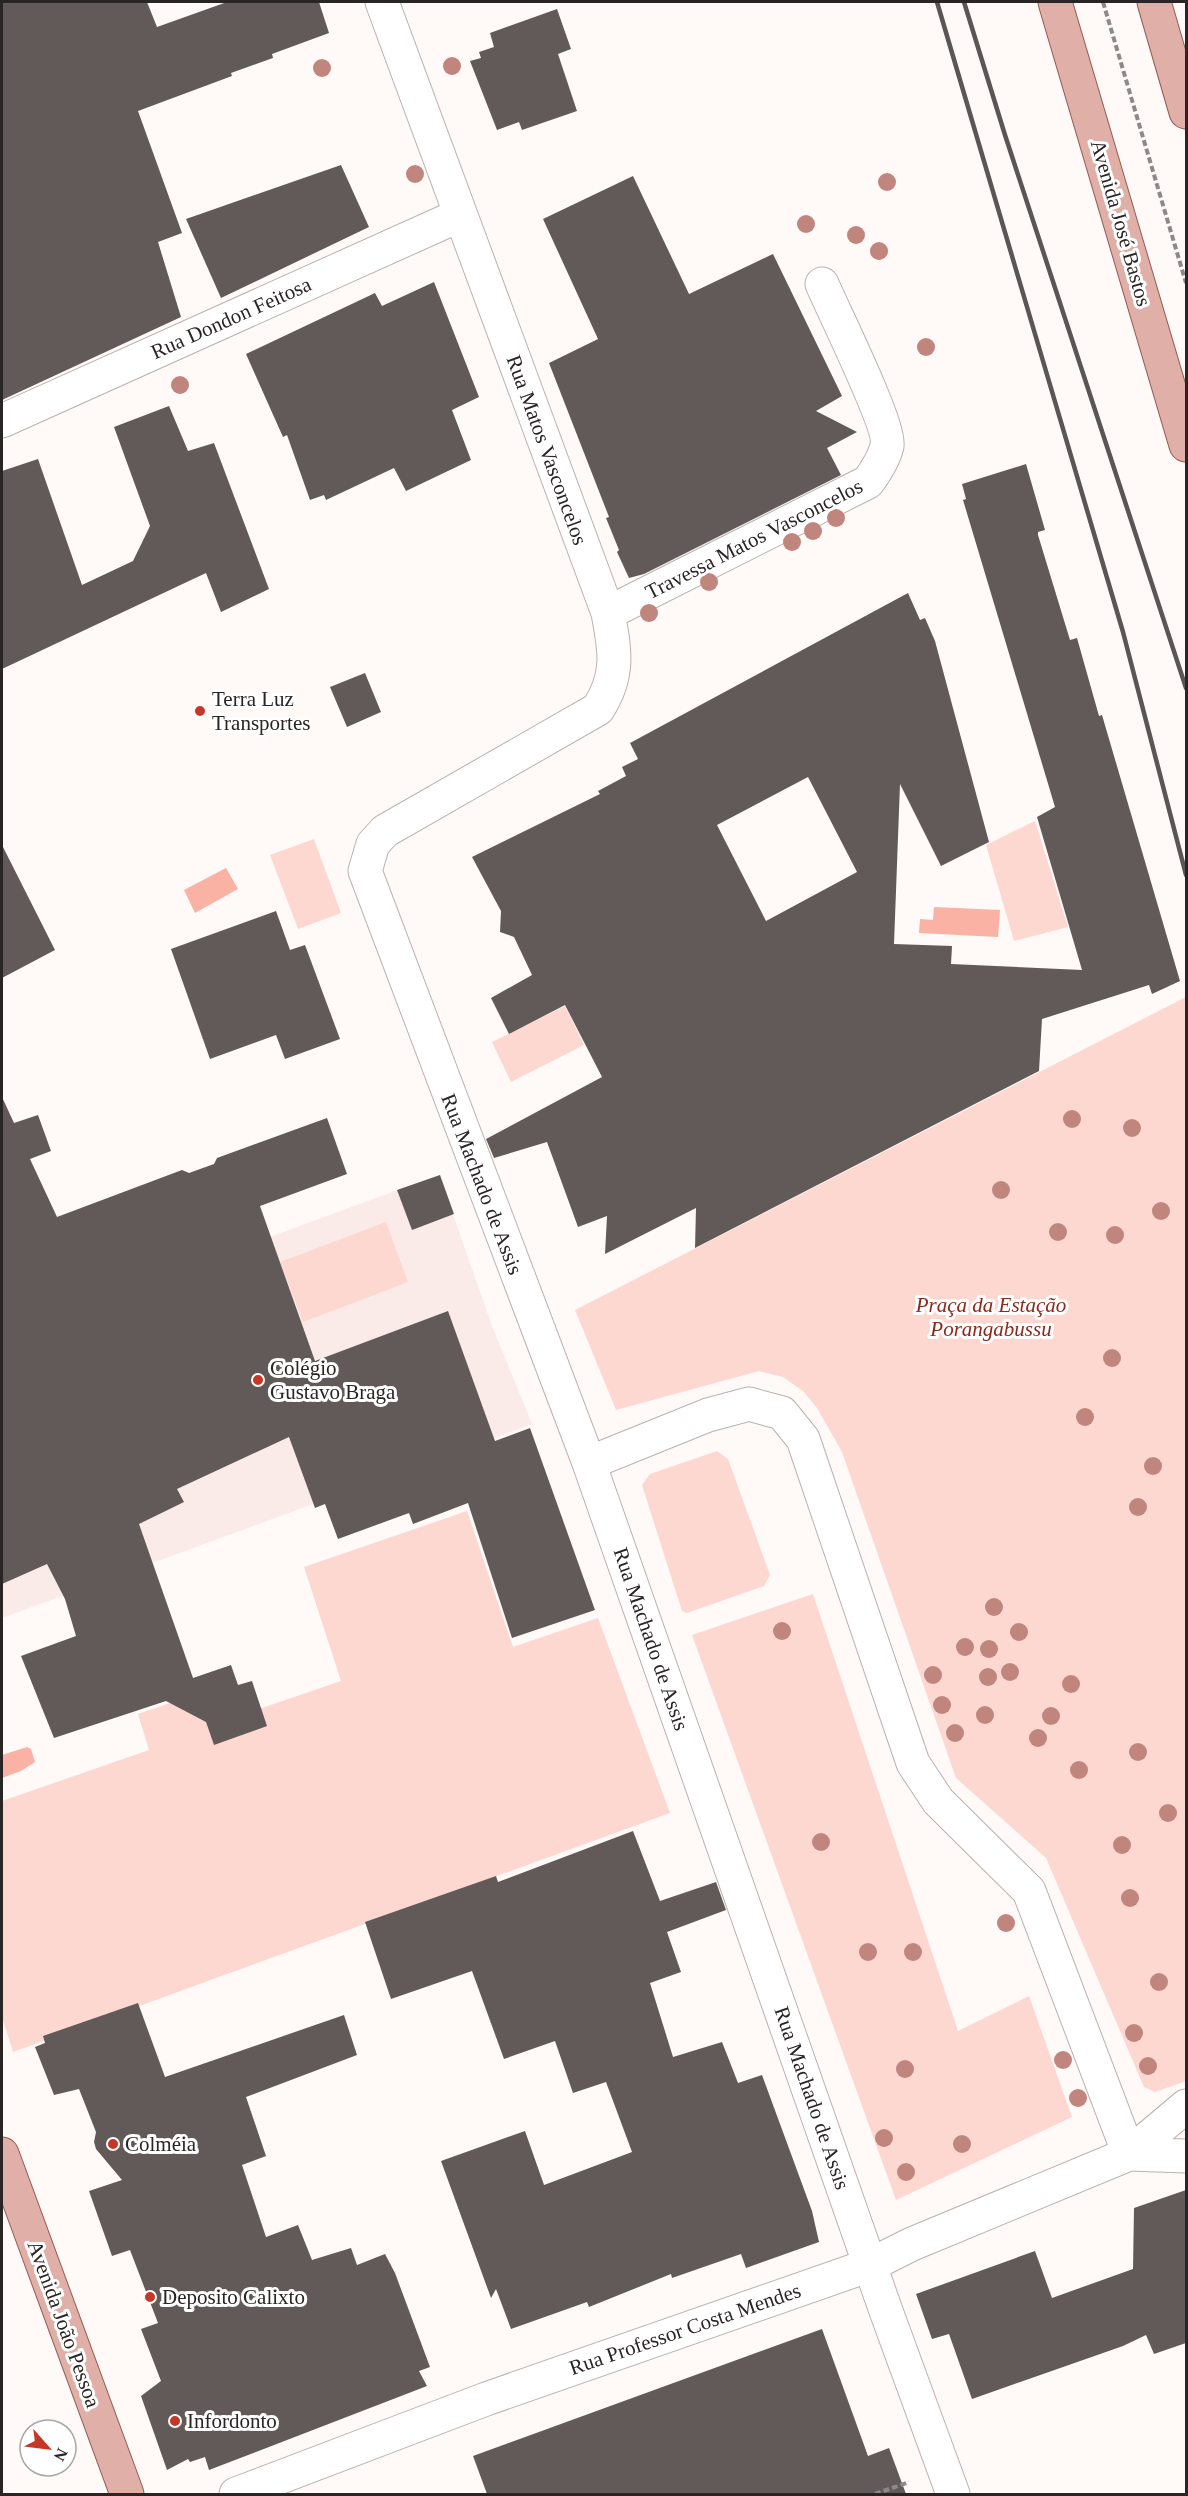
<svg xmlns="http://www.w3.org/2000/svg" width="1188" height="2496" viewBox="0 0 1188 2496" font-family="'Times New Roman',serif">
  <rect width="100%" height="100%" fill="#fff9f8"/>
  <path fill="#faebe8" d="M 439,1175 L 492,1326 L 532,1424 L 2,1618 L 2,1335 Z"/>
  <path fill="#fdd8d1" d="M 1035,821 L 1068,927 L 1014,941 L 986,845 Z
    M 314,839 L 341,913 L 298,929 L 270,855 Z
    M 1186,997 L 1186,2081 L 1155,2092 L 1144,2087 L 1046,1858 L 956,1778 L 842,1452 L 817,1408 L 803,1391 L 783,1377 L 759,1371 L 616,1410 L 575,1310 Z
    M 565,1006 L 584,1045 L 511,1082 L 492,1042 Z
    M 386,1222 L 408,1282 L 303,1322 L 280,1262 Z
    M 717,1451 L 728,1459 L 770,1575 L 764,1586 L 687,1613 L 682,1611 L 642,1485 L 650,1474 Z
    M 467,1511 L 513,1647 L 598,1618 L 670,1813 L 13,2052 L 2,2017 L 2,1801 L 149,1750 L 138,1714 L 213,1688 L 224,1721 L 341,1681 L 304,1567 Z
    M 813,1594 L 958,2031 L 1029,1996 L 1072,2117 L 896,2200 L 692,1635 Z"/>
  <path fill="#fab2a4" d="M 226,868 L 238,889 L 195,913 L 184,890 Z
    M 934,907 L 1000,910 L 998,937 L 919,933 L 920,919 L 933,920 Z
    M 27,1747 L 31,1749 L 35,1762 L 21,1771 L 2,1778 L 2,1755 Z"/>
  <path fill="#625a58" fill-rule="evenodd" d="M 2,2 L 147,2 L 157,27 L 227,2 L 319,2 L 329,33 L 272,54 L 273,58 L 231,73 L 232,76 L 138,111 L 182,233 L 158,242 L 181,317 L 2,400 Z
    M 557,9 L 571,49 L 558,54 L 577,111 L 522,130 L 519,122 L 497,130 L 470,61 L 481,58 L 479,52 L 494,47 L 490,33 Z
    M 341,165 L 369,227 L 221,298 L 186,219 Z
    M 633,176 L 689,294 L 773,254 L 842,396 L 816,411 L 857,432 L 827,448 L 841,475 L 644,574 L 629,578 L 617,552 L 619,550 L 606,518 L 609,517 L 549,363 L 598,339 L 543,219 Z
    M 434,282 L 479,397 L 452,410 L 471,460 L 406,491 L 394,468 L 326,500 L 324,495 L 310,500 L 287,435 L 283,437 L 246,354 L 375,293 L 382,306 Z
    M 169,406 L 188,451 L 214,443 L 269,589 L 221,612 L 206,573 L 2,669 L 2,471 L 38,459 L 82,585 L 133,561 L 150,526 L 114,427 Z
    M 1026,464 L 1045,530 L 1038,532 L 1038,535 L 1070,640 L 1077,638 L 1099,716 L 1102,715 L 1180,981 L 1152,994 L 1149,985 L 1042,1019 L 1039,1071 L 695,1248 L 696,1208 L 605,1254 L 607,1216 L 578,1227 L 547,1142 L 494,1158 L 486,1139 L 602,1077 L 565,1005 L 509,1034 L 491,998 L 532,975 L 514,937 L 500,932 L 501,911 L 472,857 L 600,794 L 598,791 L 626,776 L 622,767 L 638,759 L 630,743 L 908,593 L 920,620 L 925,618 L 935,641 L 989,842 L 941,866 L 900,784 L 894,944 L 952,946 L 951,964 L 1082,970 L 1037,817 L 1055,807 L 963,500 L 966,499 L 962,484 ZM 808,777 L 857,872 L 766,921 L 717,825 Z
    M 365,673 L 381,712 L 347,727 L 330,687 Z
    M 2,845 L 55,950 L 2,978 Z
    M 276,911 L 290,950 L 305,945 L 340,1039 L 285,1059 L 276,1035 L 210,1059 L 171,949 Z
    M 2,1097 L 14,1123 L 38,1115 L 51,1151 L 30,1159 L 57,1217 L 182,1170 L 189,1173 L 214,1164 L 217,1158 L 327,1118 L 347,1174 L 260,1206 L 315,1361 L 448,1311 L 495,1441 L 530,1428 L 595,1610 L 512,1638 L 468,1503 L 413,1524 L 409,1513 L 338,1539 L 325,1504 L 315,1508 L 289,1437 L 177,1489 L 184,1502 L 139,1524 L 193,1678 L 231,1665 L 238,1685 L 252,1681 L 267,1726 L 214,1745 L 206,1722 L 166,1701 L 54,1738 L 21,1656 L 76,1636 L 65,1599 L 47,1564 L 2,1584 Z
    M 440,1175 L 454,1214 L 412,1230 L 397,1190 Z
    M 633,1831 L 660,1901 L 716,1882 L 726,1910 L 667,1932 L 681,1972 L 650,1983 L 673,2057 L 722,2042 L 738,2083 L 762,2075 L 812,2211 L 819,2242 L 746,2268 L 741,2254 L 672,2278 L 671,2274 L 589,2307 L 587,2302 L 511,2329 L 496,2289 L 491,2298 L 441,2161 L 525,2131 L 544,2185 L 632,2152 L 606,2082 L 573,2093 L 555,2041 L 504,2059 L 472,1971 L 391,1999 L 365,1922 L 496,1876 L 498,1882 Z
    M 138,2003 L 165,2077 L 344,2015 L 357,2055 L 246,2097 L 266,2156 L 242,2165 L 266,2237 L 298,2225 L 312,2260 L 351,2248 L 357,2265 L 385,2254 L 395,2273 L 430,2367 L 419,2371 L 427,2386 L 209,2470 L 205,2457 L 190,2462 L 188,2459 L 167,2470 L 141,2396 L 161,2381 L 141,2329 L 158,2323 L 130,2250 L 112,2256 L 89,2191 L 122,2180 L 96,2149 L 94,2142 L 96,2132 L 79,2089 L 54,2095 L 35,2047 L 45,2043 L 43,2036 Z
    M 1186,2190 L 1186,2343 L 1154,2354 L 1146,2335 L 1123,2346 L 972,2399 L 949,2334 L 932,2339 L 916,2294 L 1035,2251 L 1052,2298 L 1133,2269 L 1134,2208 Z
    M 822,2329 L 868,2456 L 889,2448 L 906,2494 L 487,2494 L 473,2456 Z"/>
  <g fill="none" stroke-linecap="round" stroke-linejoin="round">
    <g stroke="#bbb2b0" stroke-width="35">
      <path id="minor" d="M 382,2 L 608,613 C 615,650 620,675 598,709 L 385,831 L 373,844 L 365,871 L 589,1463 L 886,2311 L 953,2494
        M 2,421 L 460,215
        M 608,613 L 868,482 C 876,471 884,459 887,446 C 891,426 833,310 822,284
        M 589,1463 L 708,1415 L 749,1404 L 782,1413 L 803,1439 L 913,1763 L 938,1801 L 1029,1891 L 1129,2154"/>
    </g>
    <g stroke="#bbb2b0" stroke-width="35">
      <path id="tertiary" d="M 1129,2154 L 1186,2156
        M 236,2494 L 486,2399 L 870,2265 L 912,2244 L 1129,2154 L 1186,2106"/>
    </g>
    <g stroke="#935c53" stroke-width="35">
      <path id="primary" d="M 1055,2 L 1186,445
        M 1154,2 L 1186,112
        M 2,2154 L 127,2494"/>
    </g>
    <path stroke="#8e8988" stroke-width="4" stroke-dasharray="6 3" stroke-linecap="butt" d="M 1103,2 L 1186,283
      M 875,2494 L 909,2482"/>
    <use href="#minor" stroke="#fff" stroke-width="33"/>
    <use href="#tertiary" stroke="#fff" stroke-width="33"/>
    <use href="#primary" stroke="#e0afa7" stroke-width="33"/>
    <path stroke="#5b5655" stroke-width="4.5" d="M 937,2 L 1123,632 L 1186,875
      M 964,2 L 1005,135 L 1186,688"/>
  </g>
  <g fill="#c0867e">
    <circle cx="452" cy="66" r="9"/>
    <circle cx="322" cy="68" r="9"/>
    <circle cx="415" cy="174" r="9"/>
    <circle cx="887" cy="182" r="9"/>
    <circle cx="806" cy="224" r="9"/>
    <circle cx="856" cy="235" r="9"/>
    <circle cx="879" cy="251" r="9"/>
    <circle cx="926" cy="347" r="9"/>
    <circle cx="180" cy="385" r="9"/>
    <circle cx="836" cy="518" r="9"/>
    <circle cx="813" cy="531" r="9"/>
    <circle cx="792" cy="542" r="9"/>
    <circle cx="709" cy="582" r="9"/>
    <circle cx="649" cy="613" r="9"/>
    <circle cx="1072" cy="1119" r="9"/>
    <circle cx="1132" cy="1128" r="9"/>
    <circle cx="1001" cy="1190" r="9"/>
    <circle cx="1161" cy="1211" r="9"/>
    <circle cx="1058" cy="1232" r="9"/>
    <circle cx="1115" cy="1235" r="9"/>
    <circle cx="1112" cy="1358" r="9"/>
    <circle cx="1085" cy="1417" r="9"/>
    <circle cx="1153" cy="1466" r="9"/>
    <circle cx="1138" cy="1507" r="9"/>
    <circle cx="994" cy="1607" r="9"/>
    <circle cx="782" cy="1631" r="9"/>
    <circle cx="1019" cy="1632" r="9"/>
    <circle cx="965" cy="1647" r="9"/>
    <circle cx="989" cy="1649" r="9"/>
    <circle cx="1010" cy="1672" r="9"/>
    <circle cx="933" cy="1675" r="9"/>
    <circle cx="988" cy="1677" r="9"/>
    <circle cx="1071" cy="1684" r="9"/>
    <circle cx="942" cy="1705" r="9"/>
    <circle cx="985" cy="1715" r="9"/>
    <circle cx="1051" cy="1716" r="9"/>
    <circle cx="955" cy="1733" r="9"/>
    <circle cx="1038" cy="1738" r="9"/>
    <circle cx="1138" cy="1752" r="9"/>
    <circle cx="1079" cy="1770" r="9"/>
    <circle cx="1168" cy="1813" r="9"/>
    <circle cx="821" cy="1842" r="9"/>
    <circle cx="1122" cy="1845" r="9"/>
    <circle cx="1130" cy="1898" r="9"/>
    <circle cx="1006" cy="1923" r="9"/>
    <circle cx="868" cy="1952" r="9"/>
    <circle cx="913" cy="1952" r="9"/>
    <circle cx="1159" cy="1982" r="9"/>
    <circle cx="1134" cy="2033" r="9"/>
    <circle cx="1063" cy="2060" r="9"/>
    <circle cx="1148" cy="2066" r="9"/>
    <circle cx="905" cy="2069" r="9"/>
    <circle cx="1078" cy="2098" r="9"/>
    <circle cx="884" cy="2138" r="9"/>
    <circle cx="962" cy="2144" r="9"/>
    <circle cx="906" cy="2172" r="9"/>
  </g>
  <g fill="#c53827" stroke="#fff" stroke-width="2">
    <circle cx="200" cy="711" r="6"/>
    <circle cx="258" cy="1380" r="6"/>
    <circle cx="113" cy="2144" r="6"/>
    <circle cx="150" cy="2297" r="6"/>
    <circle cx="175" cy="2421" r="6"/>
  </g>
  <g text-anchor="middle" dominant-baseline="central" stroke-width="6" stroke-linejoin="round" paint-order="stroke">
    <g font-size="21" fill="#292524" stroke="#fff">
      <text transform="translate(1121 223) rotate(74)">Avenida José Bastos</text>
      <text transform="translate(231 318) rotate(-24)">Rua Dondon Feitosa</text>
      <text transform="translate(547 450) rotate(70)">Rua Matos Vasconcelos</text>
      <text transform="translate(754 539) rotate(-27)">Travessa Matos Vasconcelos</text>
      <text transform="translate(482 1184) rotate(69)">Rua Machado de Assis</text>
      <text transform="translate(651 1639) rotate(71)">Rua Machado de Assis</text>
      <text transform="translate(812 2098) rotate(71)">Rua Machado de Assis</text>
      <text transform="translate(64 2324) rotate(70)">Avenida João Pessoa</text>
      <text transform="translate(685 2329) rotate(-19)">Rua Professor Costa Mendes</text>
    </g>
    <g font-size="21" fill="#292524" stroke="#fff" text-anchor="start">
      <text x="212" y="699">Terra Luz<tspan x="212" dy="24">Transportes</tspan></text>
      <text x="270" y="1368">Colégio<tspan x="270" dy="24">Gustavo Braga</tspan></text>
      <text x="125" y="2144">Colméia</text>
      <text x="162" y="2297">Deposito Calixto</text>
      <text x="187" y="2421">Infordonto</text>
    </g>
    <g font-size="21" font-style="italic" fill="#8d281b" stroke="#fff">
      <text x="991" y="1305">Praça da Estação<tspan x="991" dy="24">Porangabussu</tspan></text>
    </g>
  </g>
  <rect width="1188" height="2496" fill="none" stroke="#292524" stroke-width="6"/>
  <g transform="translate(48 2448) rotate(118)"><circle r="28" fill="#ffffff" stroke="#a9a8a7" stroke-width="1.5"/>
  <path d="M0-4.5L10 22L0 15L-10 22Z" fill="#c53827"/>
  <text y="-9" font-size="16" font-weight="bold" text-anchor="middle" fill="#292524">N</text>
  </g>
</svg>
